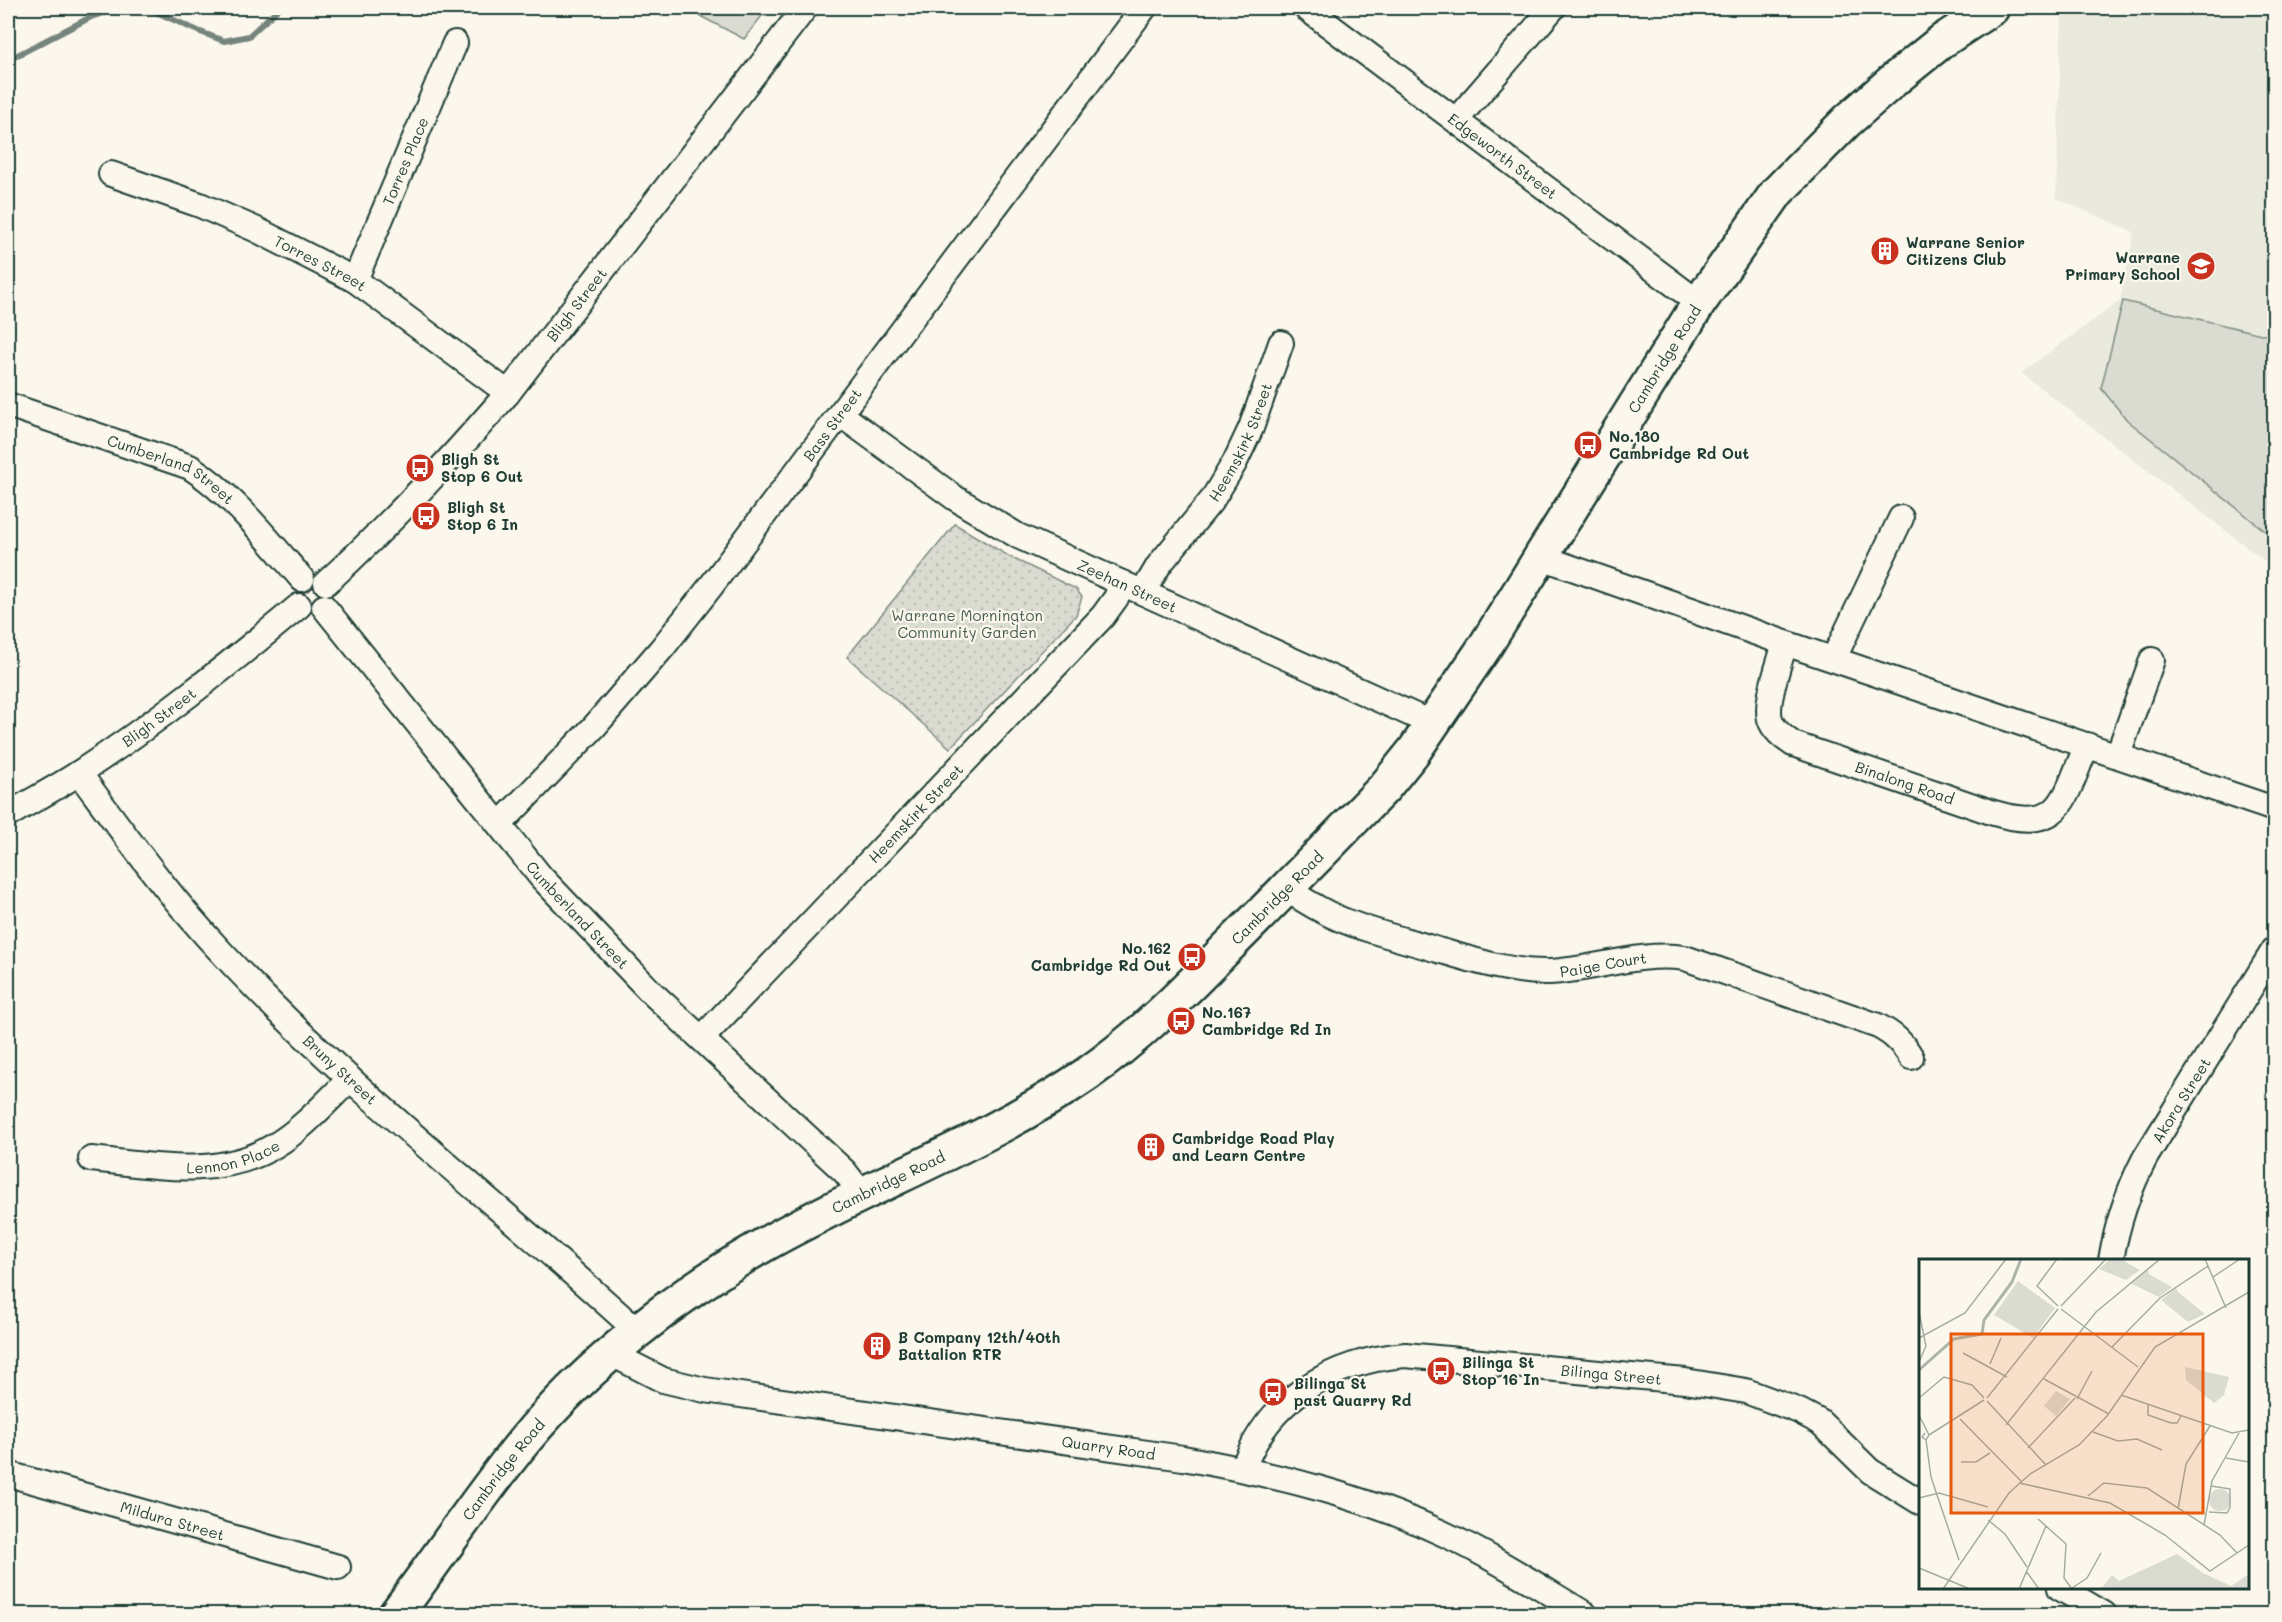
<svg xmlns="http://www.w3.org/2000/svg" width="2282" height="1622" viewBox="0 0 2282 1622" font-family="Mali,sans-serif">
  <defs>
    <pattern id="garden-dots" width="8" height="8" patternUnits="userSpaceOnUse" patternTransform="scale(1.5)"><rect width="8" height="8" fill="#dbdcd1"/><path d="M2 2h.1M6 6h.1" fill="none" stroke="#bcbeb4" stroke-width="1.8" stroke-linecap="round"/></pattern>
  </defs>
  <rect width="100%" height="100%" fill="#fbf7ec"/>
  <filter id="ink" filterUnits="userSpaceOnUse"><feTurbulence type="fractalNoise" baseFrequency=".0167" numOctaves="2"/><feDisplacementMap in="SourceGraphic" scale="12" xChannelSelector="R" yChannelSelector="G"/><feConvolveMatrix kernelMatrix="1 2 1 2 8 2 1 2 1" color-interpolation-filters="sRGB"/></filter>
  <g filter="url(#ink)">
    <path fill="#eae9de" d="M 2062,8 L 2274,8 L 2274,568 L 2021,373 L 2120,301 L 2134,232 L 2056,198 Z"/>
    <path fill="#dbdcd1" stroke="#7d8c82" stroke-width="1.5" d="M 685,8 L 768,8 L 744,39 Z
      M 2123,301 L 2274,337 L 2274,538 L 2127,420 L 2101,388 Z"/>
    <path fill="url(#garden-dots)" stroke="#7d8c82" stroke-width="1.5" d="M 955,524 L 1010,557 L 1076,589 L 1082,597 L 1076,615 L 950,748 L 847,657 Z"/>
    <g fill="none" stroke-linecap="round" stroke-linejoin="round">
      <path stroke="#74847b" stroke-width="6" d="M 141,8 L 150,9 L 198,31 L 224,41 L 249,36 L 279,8
        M 8,60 L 91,17 L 119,8"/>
      <g stroke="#1f3d34" stroke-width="28">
        <g id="street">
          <path id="s1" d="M 1306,8 L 1699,303"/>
          <path d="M 1457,119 L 1553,8"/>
          <path id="s2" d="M 111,174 L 200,205 L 257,230 L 355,280 L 508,393"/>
          <path id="s3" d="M 355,280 L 455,43"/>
          <path id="s4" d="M 8,405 L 190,467 C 232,494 269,541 302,579"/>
          <path id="s5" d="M 840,414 L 955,498 L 1018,536 L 1433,724"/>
          <path d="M 1541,557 L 1785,643 L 2274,809"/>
          <path id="s6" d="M 326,583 C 391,524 451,459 508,393 L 805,8"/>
          <path id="s7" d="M 1143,592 L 1159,565 L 1212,500 L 1235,462 L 1251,428 L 1281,343"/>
          <path id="s8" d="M 324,607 L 541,877 L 652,993 L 845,1172 L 862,1194"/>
          <path id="s9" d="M 1785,643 C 1780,662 1765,701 1770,719 C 1773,730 1784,738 1793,744 L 1994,813 C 2064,833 2063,799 2087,745"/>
          <path d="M 1834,658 L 1901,518"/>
          <path d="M 2118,755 L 2152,660"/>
          <path id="s10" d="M 79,773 C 125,835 170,898 223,954 C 350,1091 501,1205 638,1332"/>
          <path id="s11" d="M 8,815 C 31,801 56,788 79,773 C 156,723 228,665 299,606"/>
          <path id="s12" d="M 500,824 L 594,727 L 663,647 L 711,586 L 1144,8"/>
          <path id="s13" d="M 1286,889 C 1307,902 1327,915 1350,923 C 1379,934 1409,941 1438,950 C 1474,960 1511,973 1549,972 C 1595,970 1639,951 1685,958 L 1878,1026 C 1893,1034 1902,1042 1911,1057"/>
          <path id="s14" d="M 702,1038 L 1103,616 L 1116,598 L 1122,583"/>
          <path id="s15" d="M 91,1159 C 152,1165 218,1180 274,1146 C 303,1129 326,1102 350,1079"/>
          <path id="s16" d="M 2111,1260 C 2117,1224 2128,1191 2145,1158 L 2274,950"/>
          <path id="s17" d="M 612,1354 L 663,1380 L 705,1390 L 1183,1458 C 1272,1474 1360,1495 1442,1533 C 1492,1556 1538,1586 1585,1614"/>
          <path id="s18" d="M 1243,1469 C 1268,1398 1333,1361 1405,1355 L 1685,1381 L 1746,1391 L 1799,1411 L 1820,1422 L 1870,1471 L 1920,1502"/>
          <path id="s19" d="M 8,1474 L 338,1567"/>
          <path d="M 2060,1588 L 2104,1614"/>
        </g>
      </g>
      <g stroke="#1f3d34" stroke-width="38">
        <g id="secondary">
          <path id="s20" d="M 396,1614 C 439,1557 479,1496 525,1440 C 587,1365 678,1294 762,1246 C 869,1185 985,1144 1087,1074 C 1137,1039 1180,996 1223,952 C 1277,898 1331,843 1384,788 L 1414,751 L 1484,648 L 1699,303 L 1777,192 L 1847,121 L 1896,78 L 1942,41 L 1992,8"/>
        </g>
      </g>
      <use href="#street" stroke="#fbf7ec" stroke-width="24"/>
      <use href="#secondary" stroke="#fbf7ec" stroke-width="33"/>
    </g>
  </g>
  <defs>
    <g id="building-disc" transform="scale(1.5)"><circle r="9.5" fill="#c8321e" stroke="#fbf7ec"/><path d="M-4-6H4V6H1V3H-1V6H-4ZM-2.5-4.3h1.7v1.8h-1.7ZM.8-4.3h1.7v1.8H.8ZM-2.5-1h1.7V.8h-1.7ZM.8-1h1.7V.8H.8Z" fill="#fff"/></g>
    <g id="school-disc" transform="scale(1.5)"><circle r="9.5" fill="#c8321e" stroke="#fbf7ec"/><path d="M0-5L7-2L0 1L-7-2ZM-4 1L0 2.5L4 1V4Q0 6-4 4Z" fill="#fff"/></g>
    <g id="bus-disc" transform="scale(1.5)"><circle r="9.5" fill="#c8321e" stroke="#fbf7ec"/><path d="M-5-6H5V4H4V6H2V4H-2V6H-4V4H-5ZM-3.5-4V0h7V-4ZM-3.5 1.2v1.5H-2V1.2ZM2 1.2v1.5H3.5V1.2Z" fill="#fff"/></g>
  </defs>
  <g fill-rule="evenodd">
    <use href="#building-disc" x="1885" y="251"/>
    <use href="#school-disc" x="2201" y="266"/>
    <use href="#bus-disc" x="1588" y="445"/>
    <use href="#bus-disc" x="420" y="468"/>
    <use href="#bus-disc" x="426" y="516"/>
    <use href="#bus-disc" x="1192" y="957"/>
    <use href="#bus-disc" x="1181" y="1021"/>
    <use href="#building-disc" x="1151" y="1147"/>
    <use href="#building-disc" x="877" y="1346"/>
    <use href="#bus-disc" x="1441" y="1371"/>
    <use href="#bus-disc" x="1273" y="1392"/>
  </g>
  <g text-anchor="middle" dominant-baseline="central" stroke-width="4.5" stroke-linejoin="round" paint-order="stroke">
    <g font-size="15" fill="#1f3d34" stroke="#fbf7ec">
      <text stroke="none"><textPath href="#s1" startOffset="246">Edgeworth Street</textPath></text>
      <text stroke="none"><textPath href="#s3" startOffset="129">Torres Place</textPath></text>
      <text stroke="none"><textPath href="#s2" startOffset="228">Torres Street</textPath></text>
      <text stroke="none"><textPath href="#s6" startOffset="375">Bligh Street</textPath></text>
      <text stroke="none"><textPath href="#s20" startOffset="1818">Cambridge Road</textPath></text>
      <text stroke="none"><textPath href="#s12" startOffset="520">Bass Street</textPath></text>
      <text stroke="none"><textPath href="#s7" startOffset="180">Heemskirk Street</textPath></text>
      <text stroke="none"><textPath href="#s4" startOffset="176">Cumberland Street</textPath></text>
      <text stroke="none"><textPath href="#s5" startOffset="336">Zeehan Street</textPath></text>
      <text stroke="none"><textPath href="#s11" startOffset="180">Bligh Street</textPath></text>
      <text stroke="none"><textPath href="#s9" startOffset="231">Binalong Road</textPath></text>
      <text stroke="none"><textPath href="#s14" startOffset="310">Heemskirk Street</textPath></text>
      <text stroke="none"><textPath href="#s20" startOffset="1152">Cambridge Road</textPath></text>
      <text stroke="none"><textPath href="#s8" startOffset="399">Cumberland Street</textPath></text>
      <text stroke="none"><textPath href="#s13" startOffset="333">Paige Court</textPath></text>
      <text stroke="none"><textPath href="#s10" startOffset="396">Bruny Street</textPath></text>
      <text stroke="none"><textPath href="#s16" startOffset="176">Akora Street</textPath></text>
      <text stroke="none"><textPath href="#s15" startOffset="144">Lennon Place</textPath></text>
      <text stroke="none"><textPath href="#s20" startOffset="666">Cambridge Road</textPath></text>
      <text stroke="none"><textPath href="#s18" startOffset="417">Bilinga Street</textPath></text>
      <text stroke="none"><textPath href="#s17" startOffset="508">Quarry Road</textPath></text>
      <text stroke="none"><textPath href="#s20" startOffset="180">Cambridge Road</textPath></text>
      <text stroke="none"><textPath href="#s19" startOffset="171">Mildura Street</textPath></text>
    </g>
    <g font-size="15" font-weight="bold" fill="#1f3d34" stroke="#fbf7ec" text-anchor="start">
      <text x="1906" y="242">Warrane Senior<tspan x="1906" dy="17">Citizens Club</tspan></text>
      <text x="2180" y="257" text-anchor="end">Warrane<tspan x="2180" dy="17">Primary School</tspan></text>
      <text x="1609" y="436">No.180<tspan x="1609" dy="17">Cambridge Rd Out</tspan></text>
      <text x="441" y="459">Bligh St<tspan x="441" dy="17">Stop 6 Out</tspan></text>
      <text x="447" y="507">Bligh St<tspan x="447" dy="17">Stop 6 In</tspan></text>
      <text x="1171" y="948" text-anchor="end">No.162<tspan x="1171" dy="17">Cambridge Rd Out</tspan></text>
      <text x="1202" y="1012">No.167<tspan x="1202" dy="17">Cambridge Rd In</tspan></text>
      <text x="1172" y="1138">Cambridge Road Play<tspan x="1172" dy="17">and Learn Centre</tspan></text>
      <text x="898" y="1337">B Company 12th/40th<tspan x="898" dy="17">Battalion RTR</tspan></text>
      <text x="1462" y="1362">Bilinga St<tspan x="1462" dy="17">Stop 16 In</tspan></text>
      <text x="1294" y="1383">Bilinga St<tspan x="1294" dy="17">past Quarry Rd</tspan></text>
    </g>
    <g font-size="15" fill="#455d53" stroke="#fbf7ec">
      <text x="967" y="615">Warrane Mornington<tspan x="967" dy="17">Community Garden</tspan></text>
    </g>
  </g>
  <g transform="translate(1919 1259)">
    <rect width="330" height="330" fill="#fbf7ec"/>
    <path d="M 191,0 L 201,0 L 221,11 L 207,21 L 180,10 ZM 229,10 L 230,15 L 253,28 L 240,38 L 211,24 ZM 99,22 L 136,49 L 114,79 L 75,56 ZM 257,29 L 259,33 L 286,55 L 269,63 L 242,41 ZM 266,108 L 310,118 L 305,136 L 295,144 L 267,121 ZM290 241a11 11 0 1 1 22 0a11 11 0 1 1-22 0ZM 258,295 L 284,314 L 312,327 L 330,315 L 330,330 L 182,330 L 193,316 L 200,322 Z" fill="#dbdcd1"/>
    <path d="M 137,132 L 151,140 L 137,157 L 125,147 Z" fill="#dbdcd1"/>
    <path fill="none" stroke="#adb4aa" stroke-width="3" d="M 0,111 L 35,80 L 63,75 L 65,61 L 93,23 L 102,0"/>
    <path fill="none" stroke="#a3ada2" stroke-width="1.5" d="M 138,0 L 118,27 L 139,47M 286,0 L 307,49M 294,18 L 321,0M 142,47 L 187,0M 142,50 L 219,108M 0,53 L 7,87 L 0,103M 0,79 L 46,54 L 87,0M 193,88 L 241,39 L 289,7M 44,94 L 88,118M 71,105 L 82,79M 125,120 L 190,155M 202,136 L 313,174 L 330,171M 0,139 L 25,118 L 53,126 L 65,139M 68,139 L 139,50M 158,140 L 173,112M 68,142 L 127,206M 229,146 L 229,156 L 252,164 L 258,164 L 262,157M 0,156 L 10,176 L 7,181 L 3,178 L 6,174M 41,160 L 102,222M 87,166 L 177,53 L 241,0M 174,173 L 199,182 L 218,180 L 243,191M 10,176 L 65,141M 7,181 L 12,218 L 40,301M 109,189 L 156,139M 307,199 L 330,203M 42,203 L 57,203 L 71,194M 100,224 L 191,244 L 246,276 L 291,312 L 330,286M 169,237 L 185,224 L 228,229 L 301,276 L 318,294M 0,239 L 20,234 L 69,248M 259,250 L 267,205 L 291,167M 290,253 L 308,254 L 311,248 L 311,230 L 292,227M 119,260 L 147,285 L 145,319 L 153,330M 69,261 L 86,275 L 108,308M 285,266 L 293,222 L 320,174M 0,309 L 51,330M 107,312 L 120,330M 153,329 L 168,319 L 182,294M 24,330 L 90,234 L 111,215 L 160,186 L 188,157 L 236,88 L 330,33M 100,330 L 127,267"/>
    <path fill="#e8590c" fill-opacity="0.15" stroke="#e8590c" stroke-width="3" d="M 32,75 L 284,75 L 284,254 L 32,254 Z"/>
    <rect width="330" height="330" fill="none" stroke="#1f3d34" stroke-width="3"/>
  </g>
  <rect width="2282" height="1622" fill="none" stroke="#fbf7ec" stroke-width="30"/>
  <rect x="15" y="15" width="2252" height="1592" fill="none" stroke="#1f3d34" stroke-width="2" filter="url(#ink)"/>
</svg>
